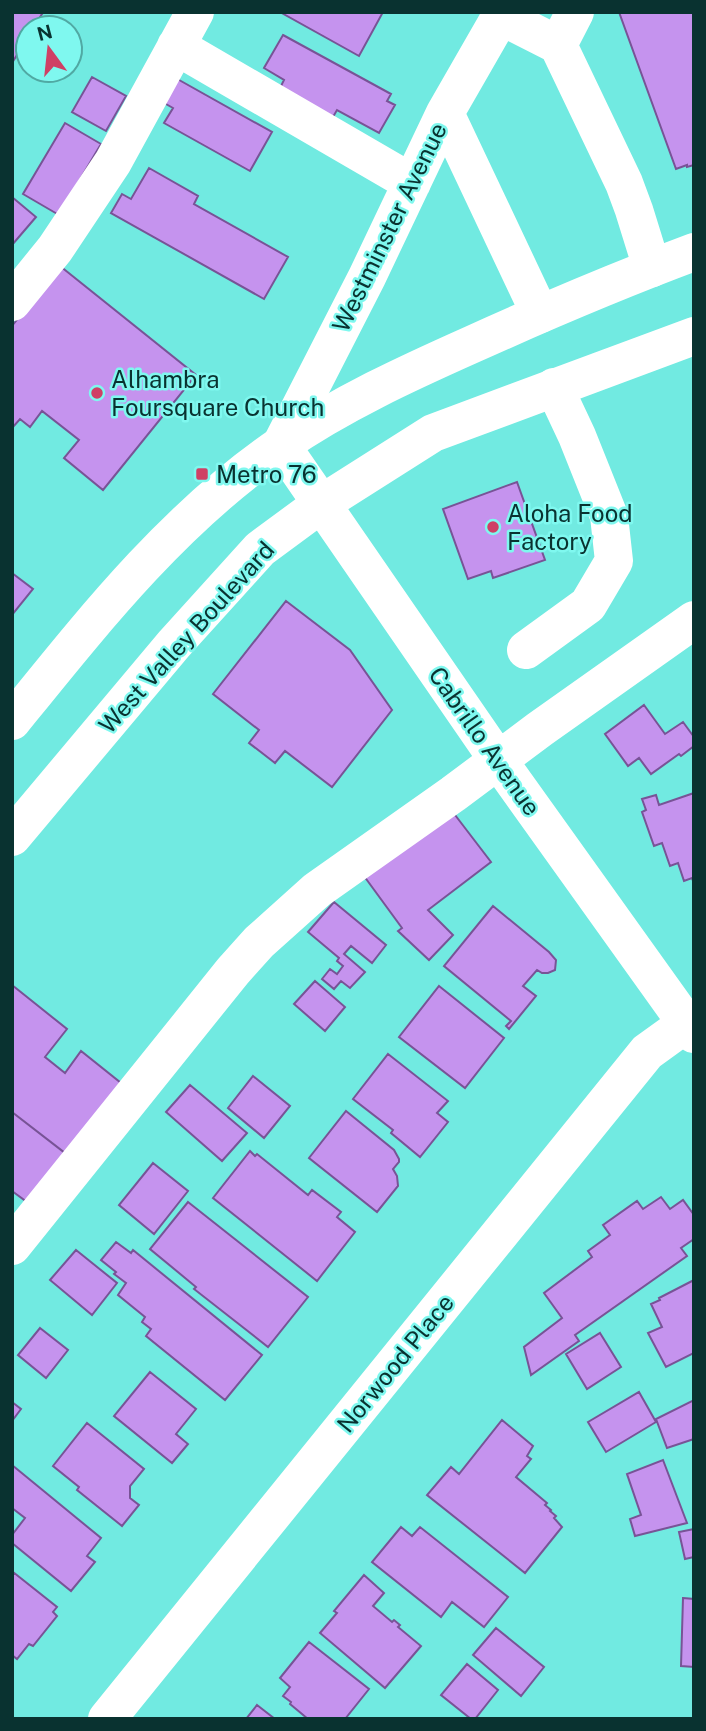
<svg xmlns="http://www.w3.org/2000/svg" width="706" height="1731" viewBox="0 0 706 1731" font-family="'Public Sans',sans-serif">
  <rect width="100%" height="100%" fill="#71eae1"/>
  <path fill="#c593ee" stroke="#785396" stroke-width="2" d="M 12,12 L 39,12 L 42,14 L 33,28 L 28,28 L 28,37 L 12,63 Z
    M 280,12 L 383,12 L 359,56 Z
    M 619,12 L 694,12 L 694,165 L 687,167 L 687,165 L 676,169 Z
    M 283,35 L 391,94 L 387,101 L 395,105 L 379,133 L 337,110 L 333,117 L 280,88 L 284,80 L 264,68 Z
    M 172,76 L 272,132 L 250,171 L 164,123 L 173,108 L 159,100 Z
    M 92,77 L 126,96 L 106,131 L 72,112 Z
    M 65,123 L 101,144 L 59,215 L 23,194 Z
    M 149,168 L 198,196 L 194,204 L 288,257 L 264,299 L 111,213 L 122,194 L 131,199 Z
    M 12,197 L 36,217 L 12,245 Z
    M 60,266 L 196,375 L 103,490 L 64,458 L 79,440 L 42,411 L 30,427 L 20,419 L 12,428 L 12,326 Z
    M 517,482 L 545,560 L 493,578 L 491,571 L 468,579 L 443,509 Z
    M 12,573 L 33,589 L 12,615 Z
    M 286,601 L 350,650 L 392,710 L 332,787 L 285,751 L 275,763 L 249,743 L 259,730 L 213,694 Z
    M 644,705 L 665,734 L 683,722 L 694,737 L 694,746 L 681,756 L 679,754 L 651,774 L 639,758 L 628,766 L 605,734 Z
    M 694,793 L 694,884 L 692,878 L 684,881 L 678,863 L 670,866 L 662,843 L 654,846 L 642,812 L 646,810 L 642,799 L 656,795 L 659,805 Z
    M 452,811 L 491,862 L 428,910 L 453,935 L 429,960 L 398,931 L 402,928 L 364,876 Z
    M 334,902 L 386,945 L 372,963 L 351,946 L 344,954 L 365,972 L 350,988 L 341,981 L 334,989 L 322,979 L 330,969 L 337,974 L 343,966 L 337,961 L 339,958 L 308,932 Z
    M 493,906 L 549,952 L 556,960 L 555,970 L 548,973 L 542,973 L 537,970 L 523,986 L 536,996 L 509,1029 L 506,1026 L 511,1021 L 444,966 Z
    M 315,981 L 345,1007 L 325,1031 L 294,1004 Z
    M 12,985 L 67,1029 L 45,1057 L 65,1073 L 81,1051 L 121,1083 L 65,1153 L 12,1112 Z
    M 439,986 L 504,1038 L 465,1088 L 399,1037 Z
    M 388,1054 L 448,1101 L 437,1113 L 448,1122 L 420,1157 L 391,1133 L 393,1130 L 353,1099 Z
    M 253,1076 L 290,1106 L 264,1138 L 228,1108 Z
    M 190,1085 L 247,1133 L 222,1161 L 166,1112 Z
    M 346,1111 L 394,1150 L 399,1159 L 399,1162 L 393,1169 L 397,1176 L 398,1186 L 377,1212 L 309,1158 Z
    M 12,1112 L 65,1153 L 27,1202 L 12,1191 Z
    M 250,1151 L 255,1156 L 257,1154 L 308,1195 L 312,1190 L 341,1212 L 337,1217 L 355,1232 L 317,1281 L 213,1198 Z
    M 153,1163 L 188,1191 L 154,1234 L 119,1205 Z
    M 661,1197 L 670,1209 L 683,1200 L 694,1215 L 694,1239 L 681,1248 L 687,1256 L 575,1335 L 579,1341 L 531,1375 L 524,1347 L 562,1318 L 544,1293 L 592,1257 L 588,1251 L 610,1235 L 603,1225 L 637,1201 L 643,1209 Z
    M 188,1202 L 308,1297 L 268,1347 L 194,1289 L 196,1287 L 150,1249 Z
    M 116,1242 L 131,1253 L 133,1250 L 262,1355 L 225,1400 L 146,1336 L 151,1329 L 142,1322 L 145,1317 L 118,1295 L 126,1283 L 114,1274 L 116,1272 L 101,1260 Z
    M 76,1250 L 117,1283 L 92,1315 L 50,1280 Z
    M 694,1280 L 694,1353 L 666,1367 L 648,1333 L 662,1327 L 651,1304 L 660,1300 L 659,1298 Z
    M 40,1328 L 68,1350 L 46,1378 L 18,1355 Z
    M 600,1333 L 621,1367 L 587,1389 L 566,1354 Z
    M 150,1372 L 196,1409 L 176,1434 L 188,1444 L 172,1463 L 114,1416 Z
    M 639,1392 L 656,1422 L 606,1452 L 588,1422 Z
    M 694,1400 L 694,1439 L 667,1448 L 656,1419 Z
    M 12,1402 L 21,1409 L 12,1421 Z
    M 502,1420 L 533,1446 L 527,1456 L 531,1459 L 516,1477 L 547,1503 L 545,1505 L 551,1510 L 550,1511 L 556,1516 L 554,1518 L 562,1527 L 525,1573 L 427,1495 L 451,1467 L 459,1474 Z
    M 87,1423 L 144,1469 L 130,1486 L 130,1498 L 139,1505 L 122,1526 L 77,1490 L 79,1487 L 53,1466 Z
    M 663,1460 L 687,1523 L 635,1536 L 630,1519 L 641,1515 L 627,1474 Z
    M 12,1465 L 101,1538 L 87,1556 L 95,1562 L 71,1591 L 12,1543 L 12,1535 L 25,1518 L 12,1508 Z
    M 401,1527 L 412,1536 L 420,1527 L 508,1597 L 484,1627 L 452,1602 L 441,1617 L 372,1562 Z
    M 694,1529 L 694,1557 L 685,1559 L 679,1532 Z
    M 13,1572 L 57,1607 L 53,1612 L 57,1616 L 33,1646 L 29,1644 L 17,1659 L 12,1655 Z
    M 364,1575 L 384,1593 L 373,1606 L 392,1622 L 394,1620 L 400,1625 L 398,1627 L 421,1646 L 385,1688 L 320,1633 L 337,1613 L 334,1611 Z
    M 683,1598 L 694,1599 L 694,1667 L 681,1666 Z
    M 496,1628 L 544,1667 L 521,1696 L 473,1655 Z
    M 309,1642 L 369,1689 L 345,1719 L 308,1719 L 290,1704 L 291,1702 L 283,1696 L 290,1687 L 280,1678 Z
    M 467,1664 L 498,1690 L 475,1719 L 471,1719 L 441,1695 Z
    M 257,1705 L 275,1719 L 246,1719 Z"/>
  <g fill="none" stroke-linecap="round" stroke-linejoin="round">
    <path stroke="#fff" stroke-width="38" d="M 503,12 L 445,113 L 367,277 L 281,445 L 498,760 L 694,1034
      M 501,16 L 558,45 L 575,12
      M 558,45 L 624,183 L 634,210 L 652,268
      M 176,46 L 412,183
      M 445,113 L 540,314
      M 12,302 L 55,249 L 113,162 L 195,12
      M 526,650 L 588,605 L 614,561 L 609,516 L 577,436 L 554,387
      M 12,1246 L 233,971 L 259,942 L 317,890 L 453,794 L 540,729 L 694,620
      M 107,1719 L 647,1052 L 694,1018"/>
    <path stroke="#fff" stroke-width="38" d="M 12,721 C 93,621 174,518 281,445 C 340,404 408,373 473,344 C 546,311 619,280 694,252
      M 12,837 L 174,644 L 260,549 L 321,504 L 433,433 L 694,336"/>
  </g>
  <g fill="#cf4065" stroke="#7ff8ef" stroke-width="2.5">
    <circle cx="97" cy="393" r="7"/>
    <rect x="195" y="467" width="14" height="14" rx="3.5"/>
    <circle cx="493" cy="527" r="7"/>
  </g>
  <g text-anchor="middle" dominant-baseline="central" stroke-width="5" stroke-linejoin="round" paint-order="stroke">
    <g font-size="24" fill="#093230" stroke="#7ff8ef">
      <text transform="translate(389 227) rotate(-64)">Westminster Avenue</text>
      <text transform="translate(186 637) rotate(-48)">West Valley Boulevard</text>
      <text transform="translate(485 741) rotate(55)">Cabrillo Avenue</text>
      <text transform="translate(395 1363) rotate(-51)">Norwood Place</text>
    </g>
    <g font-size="24" fill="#093230" stroke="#7ff8ef" text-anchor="start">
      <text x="111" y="379">Alhambra<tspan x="111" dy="28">Foursquare Church</tspan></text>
      <text x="216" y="474">Metro 76</text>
      <text x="507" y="513">Aloha Food<tspan x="507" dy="28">Factory</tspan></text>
    </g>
  </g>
  <rect width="706" height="1731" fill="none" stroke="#093230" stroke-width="28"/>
  <g transform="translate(49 49) rotate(345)"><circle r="33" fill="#7ff8ef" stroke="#50a9a3" stroke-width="2"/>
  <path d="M0-5L12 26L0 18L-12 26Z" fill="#cf4065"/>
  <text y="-10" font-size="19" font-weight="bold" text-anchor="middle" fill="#093230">N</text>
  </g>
</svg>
